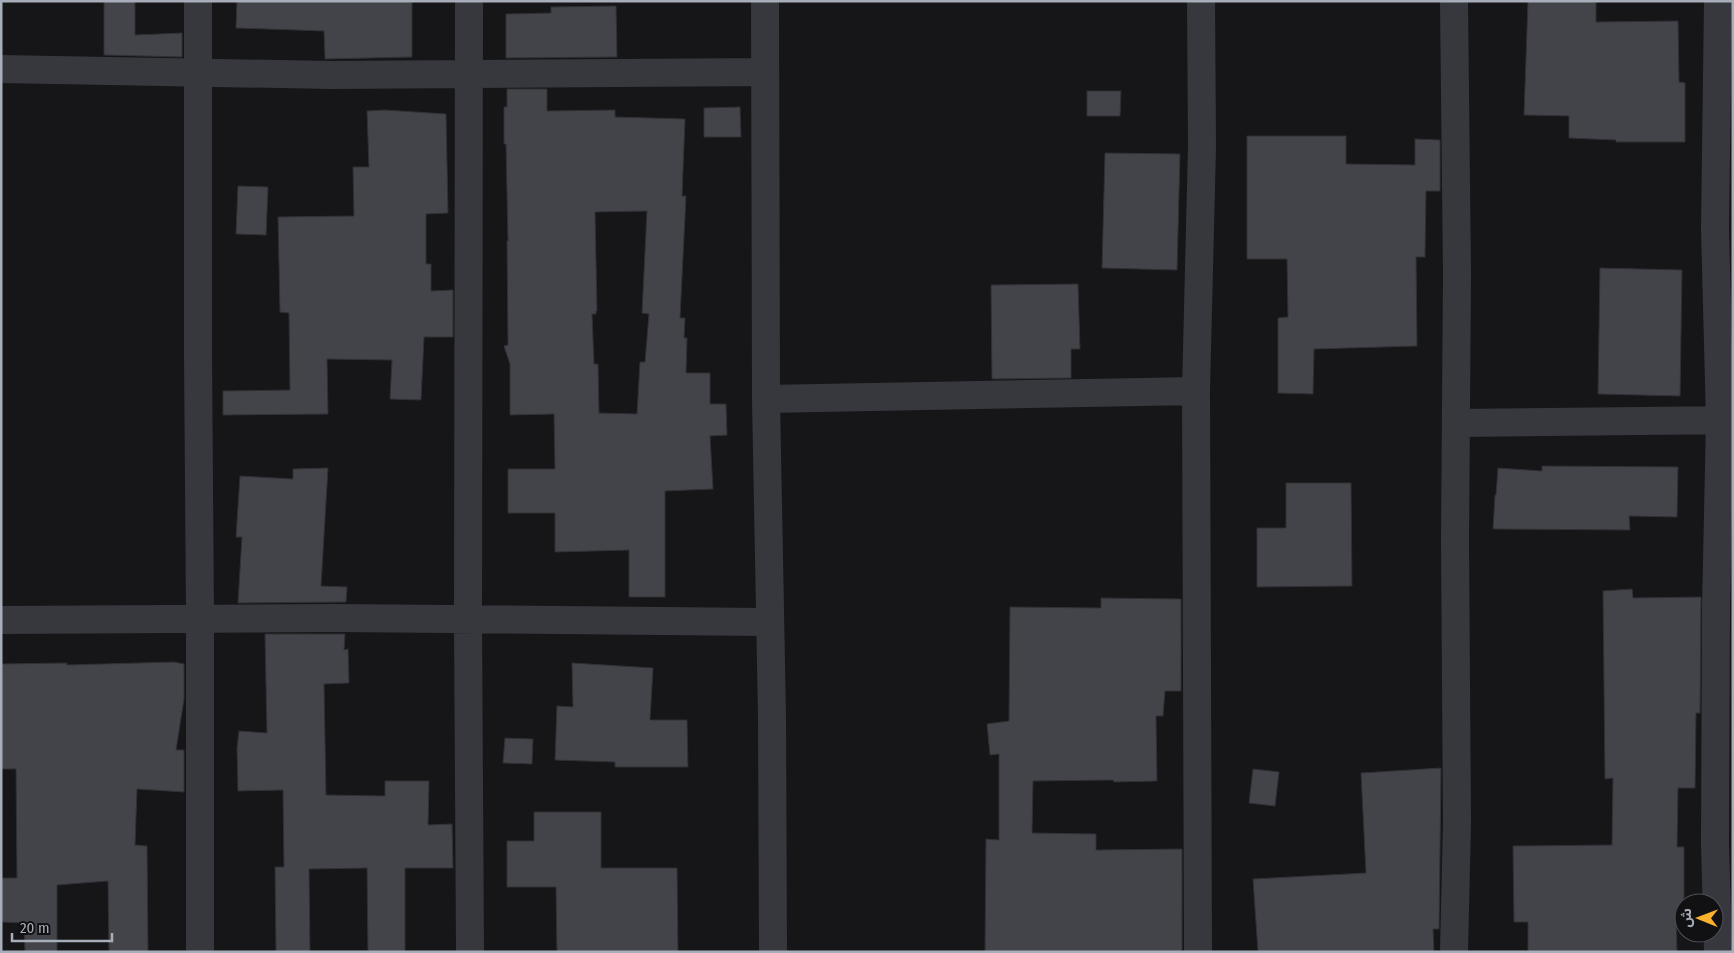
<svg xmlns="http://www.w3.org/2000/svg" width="1734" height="953" viewBox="0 0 1734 953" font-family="'Fira Sans Condensed','Noto Sans Arabic',sans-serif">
  <rect width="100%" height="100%" fill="#161619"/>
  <path fill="#424449" stroke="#303035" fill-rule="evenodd" d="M 104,1 L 135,1 L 135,35 L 182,33 L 182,57 L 104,55 Z
    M 237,1 L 412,1 L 412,57 L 325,59 L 324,31 L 236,28 Z
    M 1528,1 L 1596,1 L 1596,22 L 1678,21 L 1679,82 L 1685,83 L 1685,142 L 1616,142 L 1616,140 L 1569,138 L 1569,116 L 1524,115 Z
    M 616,6 L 617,57 L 506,58 L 506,14 L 551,13 L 551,7 Z
    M 507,89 L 547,89 L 547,111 L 615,110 L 615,117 L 685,119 L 682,196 L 686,196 L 680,318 L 685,318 L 684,338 L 687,338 L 686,373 L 710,373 L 710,404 L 726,404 L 727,435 L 710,436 L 713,489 L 665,491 L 665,597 L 629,597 L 629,550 L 555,552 L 555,513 L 508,513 L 508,469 L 555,469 L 554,414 L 510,415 L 510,364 L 504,346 L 508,345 L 507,241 L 508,241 L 506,144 L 504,144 L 504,107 L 507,107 ZM 647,211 L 642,313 L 649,314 L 645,362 L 640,362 L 637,414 L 599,413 L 598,364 L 594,364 L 592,314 L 596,314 L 596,311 L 597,311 L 595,212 Z
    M 1087,91 L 1121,91 L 1120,116 L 1087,116 Z
    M 740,107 L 741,137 L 704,137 L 704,108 Z
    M 385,110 L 446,114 L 448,213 L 426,214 L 426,264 L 431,264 L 431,291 L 453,290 L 453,337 L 424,337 L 421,400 L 390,399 L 392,360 L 327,359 L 328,414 L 223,415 L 223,391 L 290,390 L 289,313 L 280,312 L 278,217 L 354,216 L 353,167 L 369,167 L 367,111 Z
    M 1247,136 L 1346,136 L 1346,164 L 1415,165 L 1415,139 L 1440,140 L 1440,191 L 1426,191 L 1425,257 L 1416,257 L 1417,346 L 1314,349 L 1313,394 L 1278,393 L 1278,318 L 1288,317 L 1287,259 L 1247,259 Z
    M 1105,153 L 1180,154 L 1177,270 L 1102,268 Z
    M 238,186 L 268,187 L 266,235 L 236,234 Z
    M 1600,268 L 1682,270 L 1680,396 L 1598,394 Z
    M 1078,284 L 1080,349 L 1071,349 L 1071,378 L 992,379 L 991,285 Z
    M 1542,466 L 1678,467 L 1677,517 L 1629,516 L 1630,530 L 1493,529 L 1495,495 L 1496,495 L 1498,468 L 1542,471 Z
    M 328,468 L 321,586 L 347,587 L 346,602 L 238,603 L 242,537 L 236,537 L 240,476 L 293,479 L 293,469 Z
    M 1286,483 L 1351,483 L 1352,586 L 1257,587 L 1257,528 L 1286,528 Z
    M 1632,589 L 1633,598 L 1701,597 L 1700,713 L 1696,713 L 1695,788 L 1678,788 L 1677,847 L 1684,847 L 1684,910 L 1676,910 L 1677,952 L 1528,952 L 1528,922 L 1514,922 L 1513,846 L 1612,845 L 1613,778 L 1605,779 L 1603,591 Z
    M 1101,598 L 1181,599 L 1181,691 L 1165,691 L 1163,716 L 1156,716 L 1157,781 L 1114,782 L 1113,780 L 1033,781 L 1032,833 L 1096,834 L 1096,850 L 1182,849 L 1182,952 L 985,952 L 986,839 L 999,840 L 999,754 L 990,755 L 987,724 L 1009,721 L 1010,607 L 1101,608 Z
    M 265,634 L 345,634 L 344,650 L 348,649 L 349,683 L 324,684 L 326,795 L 385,796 L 385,781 L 429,781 L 428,825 L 452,824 L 453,868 L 405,868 L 405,952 L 368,952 L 367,868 L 309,869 L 310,952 L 276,952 L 275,867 L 284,867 L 283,790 L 238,791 L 237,748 L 239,731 L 267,733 Z
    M 174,662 L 184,664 L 184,699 L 176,750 L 184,750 L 184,792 L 137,789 L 135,845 L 147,846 L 148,952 L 109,952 L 108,881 L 57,885 L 57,952 L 25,952 L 24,923 L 1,922 L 1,878 L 17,878 L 16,769 L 1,769 L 1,664 L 67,663 L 67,665 Z
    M 572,663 L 653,668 L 650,720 L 687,720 L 688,767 L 615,767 L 615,762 L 555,760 L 557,706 L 573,707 Z
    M 505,738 L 533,739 L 532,764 L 503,763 Z
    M 1441,768 L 1439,929 L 1433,929 L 1434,952 L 1258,952 L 1253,879 L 1366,873 L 1361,773 Z
    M 1253,769 L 1279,772 L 1275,806 L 1249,803 Z
    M 534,812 L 601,812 L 601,868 L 677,868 L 678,952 L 557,952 L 556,887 L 507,887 L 507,841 L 534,841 Z"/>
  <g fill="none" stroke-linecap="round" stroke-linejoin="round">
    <path stroke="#37383e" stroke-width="28" d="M 198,1 L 198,352 L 200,618 L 200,952
      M 469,1 L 468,619 L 470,952
      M 765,1 L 766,399 L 772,716 L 773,952
      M 1454,1 L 1457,274 L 1455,541 L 1457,823 L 1454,952
      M 1718,1 L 1715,229 L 1720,421 L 1716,608 L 1715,844 L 1718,952
      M 1,69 L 331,75 L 765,72
      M 766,399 L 1196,391
      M 1456,423 L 1733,420
      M 1,620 L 335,618 L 770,622
      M 1198,952 L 1196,391 L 1202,146 L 1201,1"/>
  </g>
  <rect width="1734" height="953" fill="none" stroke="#a8aeb9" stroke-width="5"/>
  <g transform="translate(1699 918) rotate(271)"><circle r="24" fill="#111114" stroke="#4d5056"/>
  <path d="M0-4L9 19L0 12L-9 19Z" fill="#fbb12d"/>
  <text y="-8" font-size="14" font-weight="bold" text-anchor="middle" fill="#a8aeb9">ش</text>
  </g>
  <path d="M12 933v8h100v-8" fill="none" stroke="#a8aeb9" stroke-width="2.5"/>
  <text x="20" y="933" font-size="15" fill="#a8aeb9" stroke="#111114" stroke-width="4" paint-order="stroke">20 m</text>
</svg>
